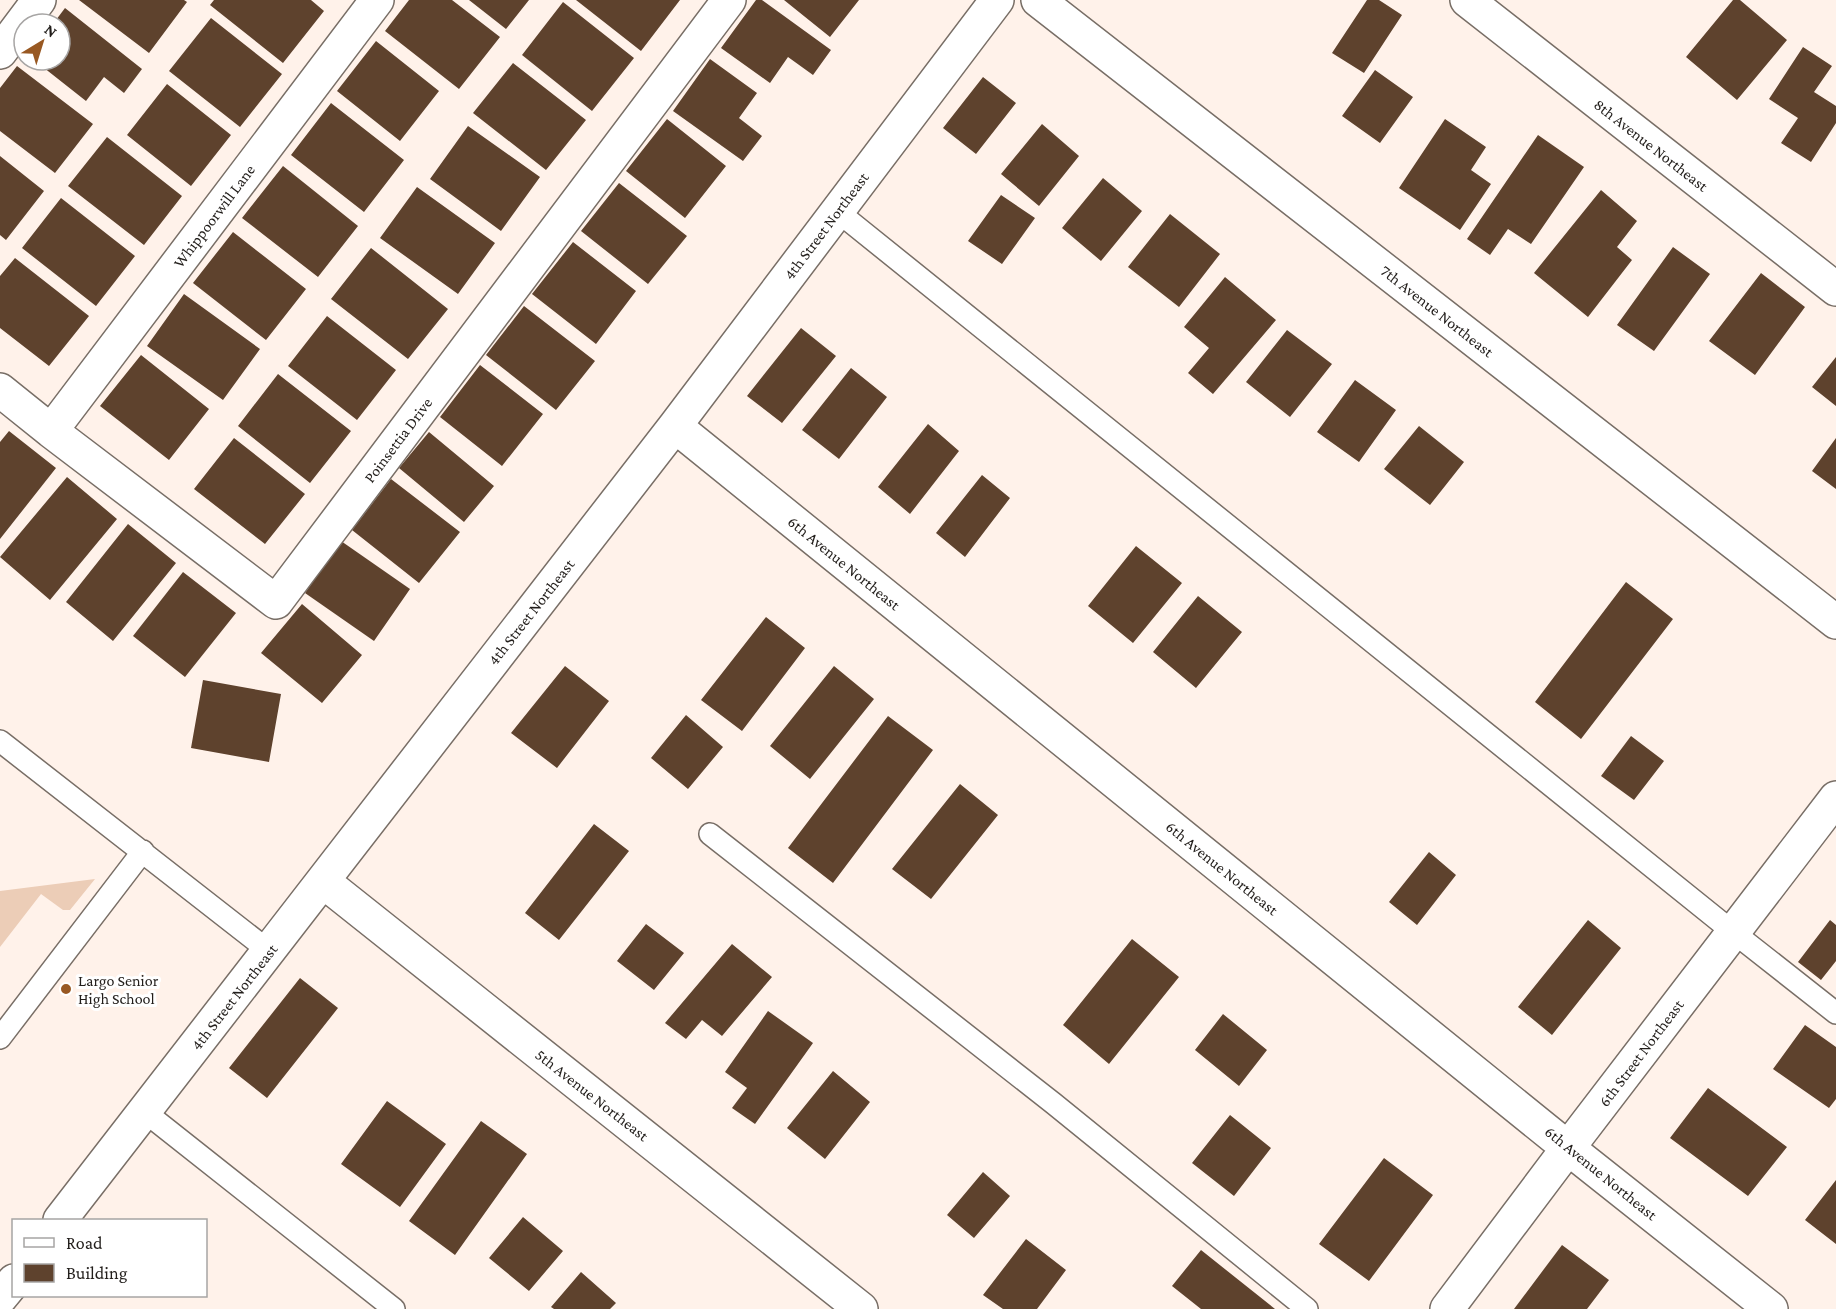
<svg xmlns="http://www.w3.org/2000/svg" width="1836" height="1309" viewBox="0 0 1836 1309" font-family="'Crimson Pro',serif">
  <rect width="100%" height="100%" fill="#fff2ea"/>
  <path fill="#eccdb7" d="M 95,879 L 70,910 L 63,910 L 41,894 L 0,947 L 0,891 Z"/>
  <path fill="#5e422d" d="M 79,0 L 184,0 L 187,2 L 149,53 Z
    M 214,0 L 311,0 L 324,11 L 283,63 L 210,5 Z
    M 409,0 L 452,0 L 500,37 L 459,89 L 385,31 Z
    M 469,0 L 529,0 L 506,29 Z
    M 576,0 L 680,0 L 641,51 Z
    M 756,0 L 762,0 L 831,50 L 813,75 L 788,57 L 770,83 L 721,48 Z
    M 784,0 L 859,0 L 830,37 Z
    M 1367,0 L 1379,0 L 1402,15 L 1364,73 L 1332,53 Z
    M 1733,0 L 1740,0 L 1787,40 L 1737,100 L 1686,57 Z
    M 563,2 L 634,58 L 592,111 L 522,55 Z
    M 65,8 L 142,69 L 124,93 L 104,77 L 86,101 L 34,60 L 60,60 L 60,24 L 53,24 Z
    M 211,18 L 282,74 L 240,127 L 169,71 Z
    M 376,41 L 439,91 L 400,141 L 337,91 Z
    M 1803,47 L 1832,66 L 1814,92 L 1836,106 L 1836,123 L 1811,162 L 1781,143 L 1798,118 L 1769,99 Z
    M 710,59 L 757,93 L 739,118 L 762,136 L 743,161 L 673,111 Z
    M 513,63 L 586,120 L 546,170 L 473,113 Z
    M 17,66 L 93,124 L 55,173 L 0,131 L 0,88 Z
    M 1375,70 L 1413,97 L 1380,143 L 1342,116 Z
    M 983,77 L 1016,103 L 976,154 L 943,128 Z
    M 167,84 L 231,135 L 191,186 L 127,135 Z
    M 331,103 L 404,160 L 364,212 L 291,155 Z
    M 667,119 L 726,166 L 685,218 L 626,171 Z
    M 1445,119 L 1486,147 L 1471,170 L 1491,184 L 1460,230 L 1399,188 Z
    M 1042,124 L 1079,156 L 1039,206 L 1001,174 Z
    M 468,126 L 540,177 L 501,231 L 430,179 Z
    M 1538,135 L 1584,167 L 1531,244 L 1508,229 L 1490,255 L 1467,239 Z
    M 107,137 L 182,196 L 144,245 L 68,186 Z
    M 0,156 L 44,191 L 6,240 L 0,235 Z
    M 283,166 L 358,226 L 318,277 L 242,218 Z
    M 1103,178 L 1142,211 L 1101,261 L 1062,228 Z
    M 619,183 L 687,236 L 648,284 L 581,231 Z
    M 417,187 L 495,243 L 458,294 L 380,238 Z
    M 1601,190 L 1637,221 L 1617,247 L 1632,260 L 1588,317 L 1534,273 Z
    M 1001,195 L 1035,218 L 1002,264 L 968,241 Z
    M 61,198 L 135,256 L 96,306 L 22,248 Z
    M 1170,214 L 1220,254 L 1179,307 L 1128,267 Z
    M 233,232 L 306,289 L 266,340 L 193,283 Z
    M 573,242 L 636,291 L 596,344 L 532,294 Z
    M 1673,247 L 1710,274 L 1654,351 L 1617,325 Z
    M 371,248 L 448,309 L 408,359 L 331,299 Z
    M 15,258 L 89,316 L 49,366 L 0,328 L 0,276 Z
    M 1761,273 L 1805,307 L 1755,375 L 1709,341 Z
    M 1225,277 L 1276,320 L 1213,394 L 1188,373 L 1209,348 L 1184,327 Z
    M 184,294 L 260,349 L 223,400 L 147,346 Z
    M 524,306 L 595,361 L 556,410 L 486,355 Z
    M 327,316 L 396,370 L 357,420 L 288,366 Z
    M 801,328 L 836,356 L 782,423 L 747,396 Z
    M 1287,330 L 1332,364 L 1290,417 L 1246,382 Z
    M 141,355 L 209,409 L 169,460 L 100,406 Z
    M 1836,357 L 1836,406 L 1812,387 Z
    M 480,365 L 543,414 L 502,466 L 440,417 Z
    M 851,368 L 887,397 L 839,459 L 802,430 Z
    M 278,374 L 351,431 L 310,483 L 238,426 Z
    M 1355,380 L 1396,410 L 1359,462 L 1317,432 Z
    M 928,424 L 959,451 L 910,514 L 878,487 Z
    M 1419,426 L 1464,462 L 1430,505 L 1384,469 Z
    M 9,431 L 56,468 L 0,539 L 0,442 Z
    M 429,432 L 494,486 L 464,522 L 399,468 Z
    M 234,438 L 305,494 L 265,544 L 194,489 Z
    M 1836,438 L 1836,489 L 1812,471 Z
    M 982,475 L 1010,498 L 965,557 L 936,533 Z
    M 67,477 L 117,519 L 50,600 L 0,557 Z
    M 391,479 L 460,532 L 419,583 L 352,530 Z
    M 128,524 L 176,563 L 113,641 L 66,602 Z
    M 341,541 L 410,589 L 374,641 L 305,593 Z
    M 1136,546 L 1182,583 L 1133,643 L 1088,606 Z
    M 183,572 L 236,613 L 185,677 L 133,636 Z
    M 1626,582 L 1673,619 L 1581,739 L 1535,702 Z
    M 1198,596 L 1242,632 L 1196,688 L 1153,652 Z
    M 302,604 L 362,655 L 322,703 L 261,653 Z
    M 766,617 L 805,648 L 742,731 L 701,700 Z
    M 565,666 L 609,701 L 557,768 L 511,733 Z
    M 834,666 L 874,699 L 810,779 L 770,746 Z
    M 203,680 L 281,694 L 269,762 L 191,748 Z
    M 686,715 L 723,747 L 688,789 L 651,758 Z
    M 888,716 L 933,750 L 833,883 L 788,848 Z
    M 1631,736 L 1664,761 L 1634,800 L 1601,776 Z
    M 960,784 L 998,815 L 931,899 L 892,869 Z
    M 594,824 L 629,851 L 559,940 L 525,913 Z
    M 1429,852 L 1456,875 L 1417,925 L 1389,902 Z
    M 1588,920 L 1621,948 L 1552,1035 L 1518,1007 Z
    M 1830,920 L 1836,925 L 1836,961 L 1821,980 L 1798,962 Z
    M 646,924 L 684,953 L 654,990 L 617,961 Z
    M 1132,939 L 1179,977 L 1109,1064 L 1063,1025 Z
    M 732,944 L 772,977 L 722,1036 L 702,1020 L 686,1039 L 665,1023 Z
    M 300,978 L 338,1008 L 267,1098 L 229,1068 Z
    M 768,1011 L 813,1043 L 755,1124 L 732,1108 L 747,1088 L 725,1072 Z
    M 1223,1014 L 1267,1050 L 1239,1086 L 1195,1050 Z
    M 1805,1025 L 1836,1047 L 1836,1099 L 1829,1108 L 1773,1069 Z
    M 833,1071 L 870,1102 L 825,1159 L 787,1128 Z
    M 1708,1088 L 1787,1147 L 1748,1196 L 1670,1138 Z
    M 387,1101 L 446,1144 L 400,1207 L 341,1164 Z
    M 1230,1115 L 1271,1148 L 1234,1196 L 1192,1163 Z
    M 481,1121 L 527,1154 L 455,1255 L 409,1221 Z
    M 1384,1158 L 1433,1195 L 1369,1281 L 1319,1244 Z
    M 983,1172 L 1010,1196 L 974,1238 L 947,1215 Z
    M 1836,1180 L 1836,1244 L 1805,1220 Z
    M 523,1217 L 563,1251 L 529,1291 L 489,1258 Z
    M 1026,1239 L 1066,1270 L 1037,1309 L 1003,1309 L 983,1295 Z
    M 1562,1245 L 1609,1280 L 1587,1309 L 1514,1309 Z
    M 1201,1250 L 1275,1309 L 1201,1309 L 1172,1286 Z
    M 581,1272 L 616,1303 L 610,1309 L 554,1309 L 551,1307 Z"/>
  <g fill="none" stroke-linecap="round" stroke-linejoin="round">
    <g stroke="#786e66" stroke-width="24">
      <path id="service" d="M 837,211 L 1733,932 L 1836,1013
        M 0,741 L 269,951
        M 710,834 L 1053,1103 L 1307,1309
        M 0,1038 L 143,851
        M 145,1112 L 394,1309"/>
    </g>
    <g stroke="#786e66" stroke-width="36">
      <path id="minor" d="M 1038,0 L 1836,622
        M 1467,0 L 1836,289
        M 0,52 L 39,0
        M 0,390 L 51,431 L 276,602 L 729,0
        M 675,426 L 1568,1148 L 1771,1309
        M 51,431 L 377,0
        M 324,882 L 861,1309
        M 60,1220 L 675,426 L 997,0
        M 0,1298 L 14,1281
        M 1447,1309 L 1568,1148 L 1836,798"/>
    </g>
    <use href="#service" stroke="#fff" stroke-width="21"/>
    <use href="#minor" stroke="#fff" stroke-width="33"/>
  </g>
  <circle fill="#985822" stroke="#fff" stroke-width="2" cx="66" cy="989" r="6"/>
  <g text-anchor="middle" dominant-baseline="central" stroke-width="6" stroke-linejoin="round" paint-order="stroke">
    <g font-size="16" fill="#221e1b" stroke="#fff">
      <text transform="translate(1651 145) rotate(38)">8th Avenue Northeast</text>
      <text transform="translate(214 216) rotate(-53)">Whippoorwill Lane</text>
      <text transform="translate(826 226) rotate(-53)">4th Street Northeast</text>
      <text transform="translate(1437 311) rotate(38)">7th Avenue Northeast</text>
      <text transform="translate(398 440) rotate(-53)">Poinsettia Drive</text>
      <text transform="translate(844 563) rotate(39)">6th Avenue Northeast</text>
      <text transform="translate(531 612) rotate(-52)">4th Street Northeast</text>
      <text transform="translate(1222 868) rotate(39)">6th Avenue Northeast</text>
      <text transform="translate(234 997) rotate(-52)">4th Street Northeast</text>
      <text transform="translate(1641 1053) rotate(-53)">6th Street Northeast</text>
      <text transform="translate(592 1095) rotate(38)">5th Avenue Northeast</text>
      <text transform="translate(1601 1173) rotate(39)">6th Avenue Northeast</text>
    </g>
    <g font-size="16" fill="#221e1b" stroke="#fff" text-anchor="start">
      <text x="78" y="980">Largo Senior<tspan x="78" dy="18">High School</tspan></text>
    </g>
  </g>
  <rect x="12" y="1219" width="195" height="78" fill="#ffffff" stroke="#a7a5a4" stroke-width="1.5"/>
  <rect x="24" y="1238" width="30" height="9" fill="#ffffff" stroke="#a7a5a4" stroke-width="1.5"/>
  <text x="66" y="1249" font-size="18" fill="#221e1b">Road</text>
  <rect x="24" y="1264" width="30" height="18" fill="#5e422d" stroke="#a7a5a4" stroke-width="1.5"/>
  <text x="66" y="1279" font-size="18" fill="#221e1b">Building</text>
  <g transform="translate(42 42) rotate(38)"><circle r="28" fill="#ffffff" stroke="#a7a5a4" stroke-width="1.5"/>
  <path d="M0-4.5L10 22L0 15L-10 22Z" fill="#985822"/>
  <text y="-9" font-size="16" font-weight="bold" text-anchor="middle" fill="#221e1b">N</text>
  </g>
</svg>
